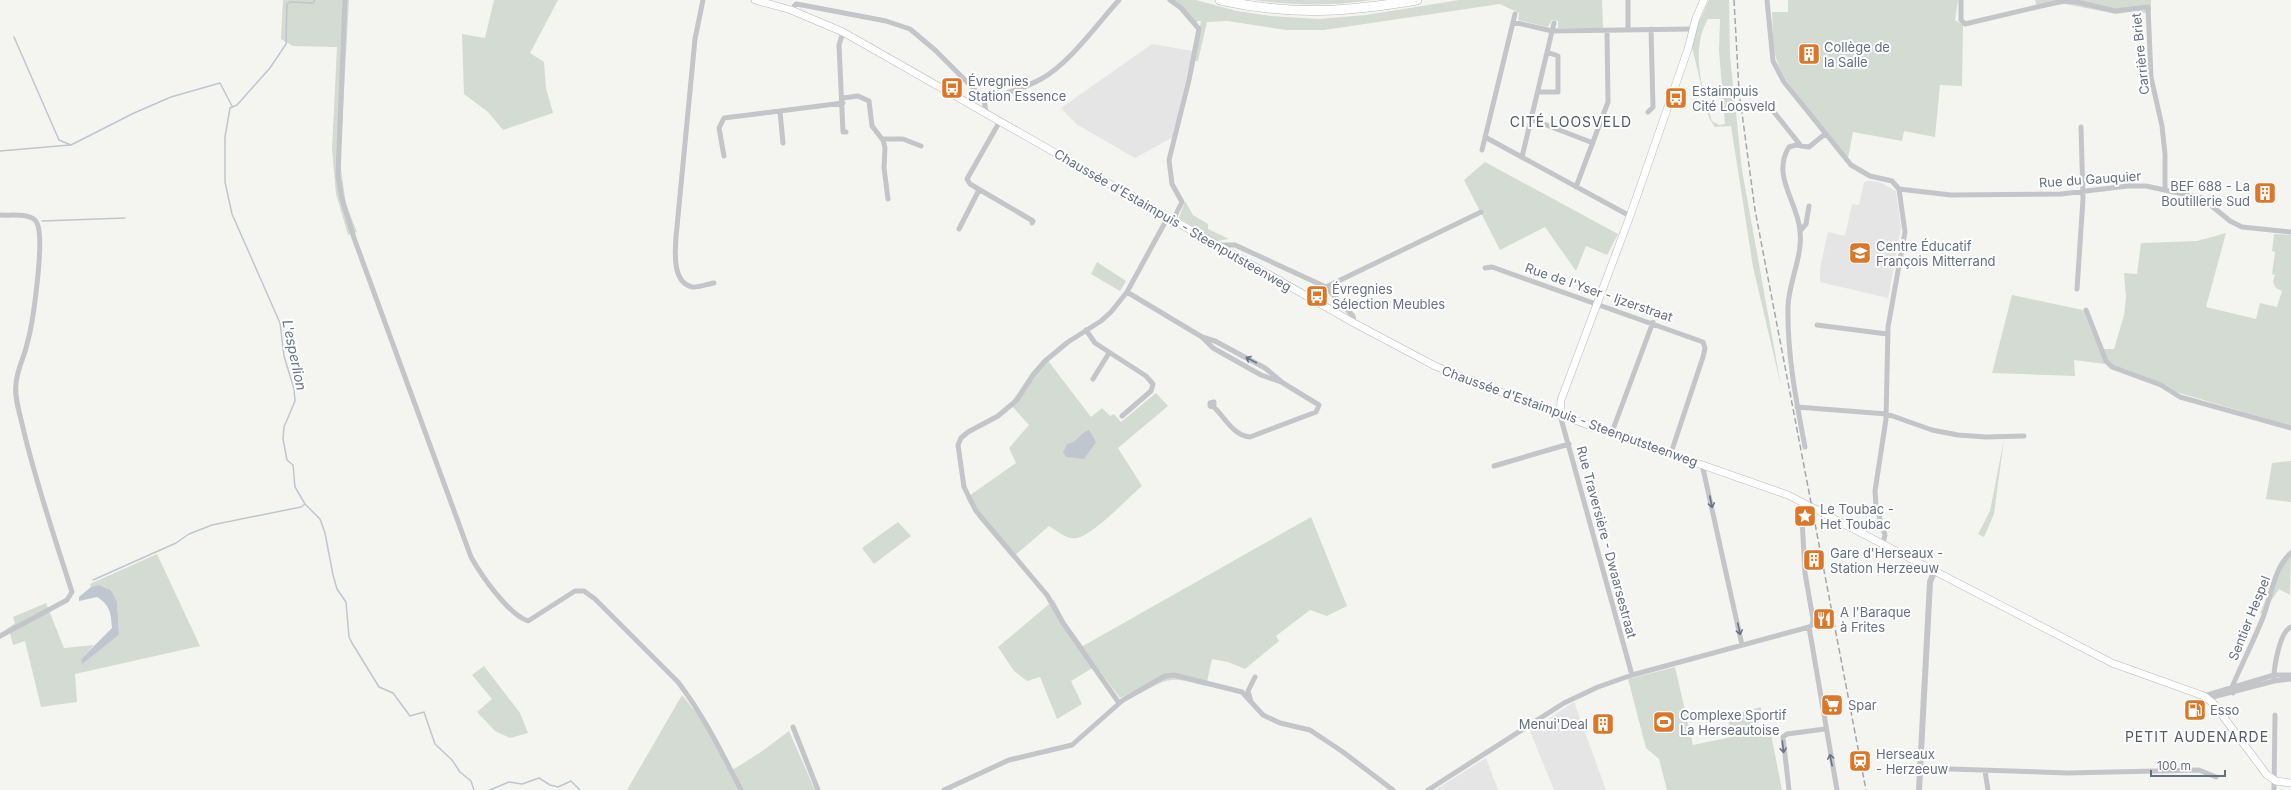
<svg xmlns="http://www.w3.org/2000/svg" width="2291" height="790" viewBox="0 0 2291 790" font-family="Inter,sans-serif">
  <rect width="100%" height="100%" fill="#f4f5f1"/>
  <path fill="#e4e5e4" d="M 1152,44 L 1193,51 L 1173,137 L 1135,158 L 1076,124 L 1061,108 Z
    M 1869,181 L 1879,182 L 1896,191 L 1901,228 L 1888,298 L 1820,282 L 1820,269 L 1828,232 L 1845,236 L 1852,204 L 1859,205 L 1864,182 Z
    M 1574,702 L 1606,790 L 1554,790 L 1530,731 Z
    M 1486,758 L 1498,790 L 1435,790 Z"/>
  <path fill="#d4dbd2" fill-rule="evenodd" d="M 283,0 L 349,0 L 340,162 L 346,204 L 357,232 L 348,235 L 336,194 L 332,150 L 337,47 L 293,46 L 281,39 Z
    M 494,0 L 558,0 L 530,53 L 544,62 L 546,88 L 553,113 L 503,130 L 488,112 L 464,94 L 462,34 L 485,38 Z
    M 1173,0 L 1196,0 L 1237,11 L 1271,16 L 1318,19 L 1366,15 L 1459,0 L 1602,0 L 1603,28 L 1558,28 L 1558,21 L 1552,20 L 1548,27 L 1518,20 L 1519,13 L 1500,4 L 1324,30 L 1286,30 L 1227,21 L 1207,22 L 1198,61 L 1194,61 L 1201,21 L 1198,21 L 1196,23 Z
    M 1254,0 L 1372,0 C 1332,6 1293,6 1254,0 Z
    M 1709,0 L 1729,0 L 1730,56 L 1742,170 L 1781,386 L 1753,267 L 1731,126 L 1715,127 L 1709,118 L 1692,47 L 1695,31 ZM 1708,19 L 1720,19 L 1719,50 L 1725,124 L 1719,125 L 1712,121 C 1702,89 1690,50 1708,19 Z
    M 1788,0 L 1958,0 L 1955,20 L 1963,25 L 1962,86 L 1940,85 L 1935,137 L 1904,131 L 1902,141 L 1853,132 L 1848,158 C 1830,135 1784,86 1777,61 C 1772,46 1773,28 1772,12 L 1788,12 Z
    M 2035,0 L 2151,0 L 2151,11 L 2145,13 L 2135,11 L 2117,14 L 2065,4 L 2037,8 Z
    M 1485,162 L 1618,234 L 1607,255 L 1586,246 L 1576,271 L 1545,227 L 1500,250 L 1464,180 Z
    M 1185,201 L 1193,215 L 1208,224 L 1208,229 L 1229,239 L 1217,241 L 1179,218 Z
    M 2226,233 L 2206,307 L 2256,319 L 2260,303 L 2277,307 L 2282,291 L 2276,288 L 2273,282 L 2275,275 L 2272,274 L 2275,252 L 2272,251 L 2274,234 L 2291,235 L 2291,426 L 2173,391 L 2166,385 L 2111,365 L 2102,349 L 2114,349 L 2124,315 L 2126,297 L 2124,273 L 2137,274 L 2141,243 L 2197,241 Z
    M 1097,262 L 1126,281 L 1120,291 L 1091,274 Z
    M 2012,295 L 2083,310 L 2105,364 L 2074,360 L 2075,376 L 1992,373 Z
    M 1046,358 L 1091,417 L 1102,408 L 1110,416 L 1114,414 L 1121,422 L 1156,393 L 1168,406 L 1118,448 L 1142,486 C 1128,498 1093,535 1077,538 C 1067,540 1057,531 1049,526 L 1012,558 L 979,519 L 966,498 L 1016,463 L 1009,448 L 1029,425 L 1010,404 L 1032,372 Z
    M 2004,439 L 1994,514 L 1984,537 L 1978,534 L 1990,511 Z
    M 2291,461 L 2291,502 L 2266,499 L 2272,463 Z
    M 1311,517 L 1347,606 L 1327,616 L 1310,610 L 1276,636 L 1279,641 L 1245,669 L 1228,662 L 1212,659 L 1206,686 C 1170,677 1172,676 1139,694 L 1136,690 L 1120,698 L 1096,666 L 1071,681 L 1082,704 L 1057,719 L 1040,677 L 1027,681 L 1014,671 L 998,647 L 1054,600 L 1066,623 L 1083,646 Z
    M 898,522 L 911,536 L 874,564 L 862,548 Z
    M 2291,550 L 2290,595 L 2279,589 L 2263,613 L 2260,614 L 2276,573 Z
    M 157,554 L 200,646 L 75,674 L 77,702 L 41,707 L 25,641 L 13,645 L 10,633 L 0,639 L 0,634 L 15,623 L 13,617 L 46,603 L 64,648 L 94,645 L 81,659 L 82,663 L 119,635 L 117,603 L 111,590 L 99,585 L 91,587 L 90,584 Z
    M 484,666 L 520,713 L 528,733 L 510,738 L 495,731 L 477,712 L 492,699 L 472,675 Z
    M 1675,667 L 1693,745 L 1770,729 L 1782,790 L 1667,790 L 1659,759 L 1646,748 L 1628,679 Z
    M 682,695 L 699,716 L 731,771 L 761,752 L 789,731 L 815,790 L 627,790 Z
    M 1761,707 C 1761,727 1752,732 1734,735 L 1726,717 Z"/>
  <path fill="#bfc6cd" d="M 1089,430 L 1096,442 L 1084,459 L 1066,457 L 1063,452 L 1067,444 C 1077,443 1080,433 1089,430 Z
    M 99,585 L 111,590 L 117,602 L 119,635 L 82,664 L 81,659 L 112,628 C 111,613 110,605 97,597 L 79,601 L 79,597 L 91,587 Z"/>
  <g fill="none" stroke-linecap="round" stroke-linejoin="round">
    <path stroke="#bfc6cd" stroke-width="1.5" d="M 315,0 L 313,3 L 290,2 L 287,4 L 286,44 L 270,68 L 237,105 L 230,108 L 225,137 L 225,182 L 232,214 L 280,323 L 284,356 L 294,389 L 295,401 L 284,427 L 283,439 L 287,460 L 293,465 L 295,487 L 305,504 L 320,519 L 325,533 L 333,575 L 337,589 L 346,602 L 349,637 L 352,643 L 379,687 L 393,693 L 410,716 L 424,712 L 435,744 L 452,760 L 460,772 L 471,781 L 474,790
      M 14,37 L 59,140 L 71,145 L 134,113 L 171,97 L 220,83 L 232,106
      M 0,151 L 70,145
      M 42,221 L 125,218
      M 93,580 L 176,543 L 189,534 L 212,525 L 301,507 L 305,504
      M 490,790 L 509,782 L 522,784 L 539,778 L 550,785 L 558,787 L 571,781 L 580,790"/>
    <g stroke="#b5b8bd" stroke-width="8">
      <path id="secondary" d="M 755,0 L 791,10 L 843,32 L 1354,323 L 1435,366 L 1475,382 L 1560,415 L 1788,495 L 2112,663 L 2204,696 L 2213,703 L 2267,775 L 2276,781 L 2291,783
        M 1560,415 L 1561,400 L 1630,216 L 1688,49 L 1696,18 L 1704,0"/>
    </g>
    <g stroke="#b5b7bb" stroke-width="10">
      <path id="trunk" d="M 1220,0 C 1291,16 1346,12 1417,0"/>
    </g>
    <path stroke="#c3c5c9" stroke-width="5" d="M 345,0 L 338,176 L 342,199 L 354,238 L 471,557 C 481,575 508,614 528,621 L 575,591 L 584,591 L 595,599 L 678,682 C 704,716 722,753 741,790
      M 703,0 L 695,39 L 676,237 C 675,252 672,282 692,287 C 698,288 707,284 714,283
      M 1170,0 L 1181,8 L 1199,29 L 1189,80 L 1169,160 L 1172,184 L 1182,202 L 1173,220
      M 1628,0 L 1628,30
      M 1767,0 L 1773,61 L 1784,82 L 1851,165 L 1870,176 L 1892,181 L 1899,189 L 1905,232 L 1888,327 L 1886,419 L 1875,491 L 1876,506 L 1885,535 L 1883,543
      M 1961,0 L 1961,20 L 1965,24 L 2063,1 L 2077,2 L 2115,11 L 2148,7 L 2151,77 L 2162,126 L 2165,154 L 2165,189
      M 791,10 L 796,4 L 802,5 L 886,21 L 910,29 L 935,50 L 977,92 L 984,100 L 986,112
      M 1513,22 L 1552,31 L 1692,29
      M 843,32 L 839,45 L 843,132 L 846,132
      M 1538,92 L 1558,92 L 1558,56 L 1547,52
      M 843,98 L 858,96 L 869,101 L 872,126 L 882,139 L 903,139 L 921,146
      M 984,100 C 1003,94 1024,89 1041,79 C 1069,64 1097,24 1119,0
      M 780,112 L 783,143
      M 1648,112 L 1653,107 L 1651,29
      M 1774,112 L 1801,146
      M 1531,119 L 1593,143
      M 1000,121 L 967,179 L 970,184 L 1033,221 L 1032,223
      M 1485,137 L 1630,216
      M 883,140 L 885,148 L 884,168 L 888,199
      M 1482,150 L 1515,14
      M 724,156 L 719,128 L 724,118 L 843,103
      M 1522,157 L 1554,23
      M 1576,187 L 1608,102 L 1607,31
      M 1899,189 L 1951,195 L 2061,194 L 2128,186 L 2146,186 L 2202,198 L 2230,221 L 2242,227 L 2291,232
      M 0,215 C 10,216 32,212 37,223 C 45,239 33,324 27,344 C 24,358 17,369 16,384 C 14,399 21,417 24,432 C 37,486 55,539 72,592 L 67,600 L 0,636
      M 959,229 L 979,190
      M 1800,231 L 1806,224 L 1809,206
      M 1217,245 L 1235,245 L 1326,287 L 1353,316 L 1354,323
      M 1485,268 L 1492,267 L 1703,342 L 1705,348 L 1703,357 L 1671,453
      M 1326,287 L 1481,212
      M 2077,289 L 2083,199 L 2081,127
      M 1127,292 L 1202,337 L 1213,348 L 1261,375 L 1281,382
      M 2086,310 L 2106,361 L 2112,367 L 2161,385 L 2180,397 L 2291,428
      M 1817,325 L 1887,334
      M 1086,330 L 1095,343 L 1146,376 L 1153,384 L 1151,391 L 1122,416
      M 1202,337 L 1215,341 L 1265,368 L 1283,383 L 1319,405 L 1316,412 L 1250,437 C 1234,436 1225,418 1214,407 L 1210,406 L 1210,403 L 1214,402 L 1214,407
      M 1093,379 L 1109,353
      M 1797,407 L 1887,414 L 1932,430 L 1958,435 L 1986,437 L 2024,436
      M 1560,415 L 1632,675
      M 1612,432 L 1653,322
      M 1805,447 C 1796,400 1787,354 1788,306 C 1789,281 1803,256 1800,231 C 1798,202 1771,176 1789,147 L 1796,145 L 1809,147 L 1825,134
      M 1702,464 L 1742,645
      M 1494,466 L 1569,444
      M 1801,501 L 1805,573 L 1813,619 L 1812,625 L 1809,627
      M 1809,627 L 1837,790
      M 2274,678 C 2274,666 2280,631 2291,627
      M 2233,693 L 2232,687 C 2242,664 2253,642 2262,620 C 2271,599 2273,568 2291,553
      M 2204,696 L 2274,675 L 2291,675
      M 2209,698 L 2274,681 L 2291,679
      M 1251,701 L 1248,691 L 1255,677
      M 1119,703 L 1063,623 L 1047,595 L 976,511 L 964,487 L 958,445 L 961,438 L 968,432 L 998,416 L 1017,400 L 1033,375 L 1045,361 L 1068,342 L 1101,321 L 1111,312 L 1127,292 L 1168,217
      M 793,727 L 818,790
      M 1920,768 L 2068,773 L 2199,770 L 2216,777
      M 1985,771 L 1988,790
      M 944,790 L 1009,760 L 1072,745 L 1123,700 L 1165,676 L 1174,675 L 1242,692 L 1263,715 L 1280,723 L 1310,730 L 1343,752 L 1393,790
      M 1428,790 L 1564,703 L 1598,687 L 1632,675 L 1809,627
      M 1789,790 L 1783,737 L 1787,734 L 1825,729
      M 2274,790 L 2275,715"/>
    <path stroke="#c3c5c9" stroke-width="6" d="M 1919,790 L 1930,582 L 1935,570"/>
    <use href="#secondary" stroke="#fff" stroke-width="7"/>
    <use href="#trunk" stroke="#fff" stroke-width="9"/>
    <path stroke="#a3a7ad" stroke-width="1.5" stroke-dasharray="6 3" stroke-linecap="butt" d="M 1734,0 L 1739,91 L 1755,210 L 1866,790"/>
  </g>
  <defs><path id="oneway-shaft" d="M-6 0H5M1.5-3L5.5 0L1.5 3" fill="none" stroke-width="1.6" stroke-linecap="round" stroke-linejoin="round"/></defs>
  <g stroke="#6a7385">
    <use href="#oneway-shaft" transform="translate(1251 360) rotate(-152)"/>
    <use href="#oneway-shaft" transform="translate(1711 502) rotate(78)"/>
    <use href="#oneway-shaft" transform="translate(1739 629) rotate(78)"/>
    <use href="#oneway-shaft" transform="translate(1783 747) rotate(83)"/>
    <use href="#oneway-shaft" transform="translate(1831 760) rotate(-101)"/>
  </g>
  <defs>
    <g id="building-square" transform="scale(1.15)"><rect x="-9" y="-9" width="18" height="18" rx="4" fill="#dc7629" stroke="#fff"/><path d="M-4-6H4V6H1V3H-1V6H-4ZM-2.5-4.3h1.7v1.8h-1.7ZM.8-4.3h1.7v1.8H.8ZM-2.5-1h1.7V.8h-1.7ZM.8-1h1.7V.8H.8Z" fill="#fff"/></g>
    <g id="bus-square" transform="scale(1.15)"><rect x="-9" y="-9" width="18" height="18" rx="4" fill="#dc7629" stroke="#fff"/><path d="M-5-6H5V4H4V6H2V4H-2V6H-4V4H-5ZM-3.5-4V0h7V-4ZM-3.5 1.2v1.5H-2V1.2ZM2 1.2v1.5H3.5V1.2Z" fill="#fff"/></g>
    <g id="school-square" transform="scale(1.15)"><rect x="-9" y="-9" width="18" height="18" rx="4" fill="#dc7629" stroke="#fff"/><path d="M0-5L7-2L0 1L-7-2ZM-4 1L0 2.5L4 1V4Q0 6-4 4Z" fill="#fff"/></g>
    <g id="sight-square" transform="scale(1.15)"><rect x="-9" y="-9" width="18" height="18" rx="4" fill="#dc7629" stroke="#fff"/><path d="M0-6L1.8-2.2L6-1.7L2.9 1.2L3.7 5.4L0 3.3L-3.7 5.4L-2.9 1.2L-6-1.7L-1.8-2.2Z" fill="#fff"/></g>
    <g id="restaurant-square" transform="scale(1.15)"><rect x="-9" y="-9" width="18" height="18" rx="4" fill="#dc7629" stroke="#fff"/><path d="M-5-6h1v4h1v-4h1v4h1v-4h1v5L-1.5 .5V6h-2V.5L-5-1ZM5-6V6H3V1.5H1.5Q1.5-4 5-6Z" fill="#fff"/></g>
    <g id="supermarket-square" transform="scale(1.15)"><rect x="-9" y="-9" width="18" height="18" rx="4" fill="#dc7629" stroke="#fff"/><path d="M-6-5.5h2.5l.6 2H6L4.5 2H-2.5L-4.4-4H-6ZM-1.5 3.2a1.3 1.3 0 1 0 .1 0ZM3 3.2a1.3 1.3 0 1 0 .1 0Z" fill="#fff"/></g>
    <g id="fuel-square" transform="scale(1.15)"><rect x="-9" y="-9" width="18" height="18" rx="4" fill="#dc7629" stroke="#fff"/><path d="M-5.5-6h7V0h2V4h1.3V-2.5L3-4.5l.8-.8L6-3V5H2.5V1h-1V6h-7ZM-4.2-4.7v3.2H.2V-4.7Z" fill="#fff"/></g>
    <g id="stadium-square" transform="scale(1.15)"><rect x="-9" y="-9" width="18" height="18" rx="4" fill="#dc7629" stroke="#fff"/><path d="M0-5a6.5 5 0 1 0 0 10a6.5 5 0 1 0 0-10ZM-3.5-1.8h7v3.6h-7Z" fill="#fff"/></g>
    <g id="station-square" transform="scale(1.15)"><rect x="-9" y="-9" width="18" height="18" rx="4" fill="#dc7629" stroke="#fff"/><path d="M-3-6H3Q5-6 5-4V2Q5 4 3 4L4.5 6H3L1.5 4h-3L-3 6H-4.5L-3 4Q-5 4-5 2V-4Q-5-6-3-6ZM-3.5-4v3h7v-3ZM-3.5 1v1.5H-2V1ZM2 1v1.5H3.5V1Z" fill="#fff"/></g>
  </defs>
  <g fill-rule="evenodd">
    <use href="#building-square" x="1809" y="54"/>
    <use href="#bus-square" x="952" y="88"/>
    <use href="#bus-square" x="1676" y="98"/>
    <use href="#building-square" x="2265" y="193"/>
    <use href="#school-square" x="1860" y="253"/>
    <use href="#bus-square" x="1317" y="296"/>
    <use href="#sight-square" x="1805" y="516"/>
    <use href="#building-square" x="1814" y="560"/>
    <use href="#restaurant-square" x="1824" y="619"/>
    <use href="#supermarket-square" x="1832" y="705"/>
    <use href="#fuel-square" x="2195" y="710"/>
    <use href="#stadium-square" x="1664" y="722"/>
    <use href="#building-square" x="1603" y="724"/>
    <use href="#station-square" x="1860" y="761"/>
  </g>
  <g text-anchor="middle" dominant-baseline="central" stroke-width="4" stroke-linejoin="round" paint-order="stroke">
    <g font-size="13" fill="#656f81" stroke="#fff" text-anchor="start">
      <text x="1824" y="47">Collège de<tspan x="1824" dy="15">la Salle</tspan></text>
      <text x="968" y="81">Évregnies<tspan x="968" dy="15">Station Essence</tspan></text>
      <text x="1692" y="91">Estaimpuis<tspan x="1692" dy="15">Cité Loosveld</tspan></text>
      <text x="2250" y="186" text-anchor="end">BEF 688 - La<tspan x="2250" dy="15">Boutillerie Sud</tspan></text>
      <text x="1876" y="246">Centre Éducatif<tspan x="1876" dy="15">François Mitterrand</tspan></text>
      <text x="1332" y="289">Évregnies<tspan x="1332" dy="15">Sélection Meubles</tspan></text>
      <text x="1820" y="509">Le Toubac -<tspan x="1820" dy="15">Het Toubac</tspan></text>
      <text x="1830" y="553">Gare d'Herseaux -<tspan x="1830" dy="15">Station Herzeeuw</tspan></text>
      <text x="1840" y="612">A l'Baraque<tspan x="1840" dy="15">à Frites</tspan></text>
      <text x="1848" y="705">Spar</text>
      <text x="2210" y="710">Esso</text>
      <text x="1680" y="715">Complexe Sportif<tspan x="1680" dy="15">La Herseautoise</tspan></text>
      <text x="1588" y="724" text-anchor="end">Menui'Deal</text>
      <text x="1876" y="754">Herseaux<tspan x="1876" dy="15">- Herzeeuw</tspan></text>
    </g>
    <g font-size="13" fill="#656f81" stroke="#fff">
      <text transform="translate(2140 54) rotate(-96)">Carrière Briet</text>
      <text transform="translate(2090 179) rotate(-4)">Rue du Gauquier</text>
      <text transform="translate(1173 220) rotate(30)">Chaussée d'Estaimpuis - Steenputsteenweg</text>
      <text transform="translate(1599 292) rotate(19)">Rue de l'Yser - Ijzerstraat</text>
      <text transform="translate(1570 416) rotate(20)">Chaussée d'Estaimpuis - Steenputsteenweg</text>
      <text transform="translate(1607 542) rotate(75)">Rue Traversière - Dwaarsestraat</text>
      <text transform="translate(2249 618) rotate(-68)">Sentier Hespel</text>
    </g>
    <g font-size="14" letter-spacing="1" fill="#525966" stroke="#fff">
      <text x="1571" y="121">CITÉ LOOSVELD</text>
      <text x="2197" y="736">PETIT AUDENARDE</text>
    </g>
    <g font-size="14" font-style="italic" fill="#657685" stroke="#fff">
      <text transform="translate(295 355) rotate(78)">L'esperlion</text>
    </g>
  </g>
  <path d="M2151 770v6h74v-6" fill="none" stroke="#656f81" stroke-width="2"/>
  <text x="2157" y="770" font-size="12" fill="#656f81" stroke="#ffffff" stroke-width="3" paint-order="stroke">100 m</text>
</svg>
